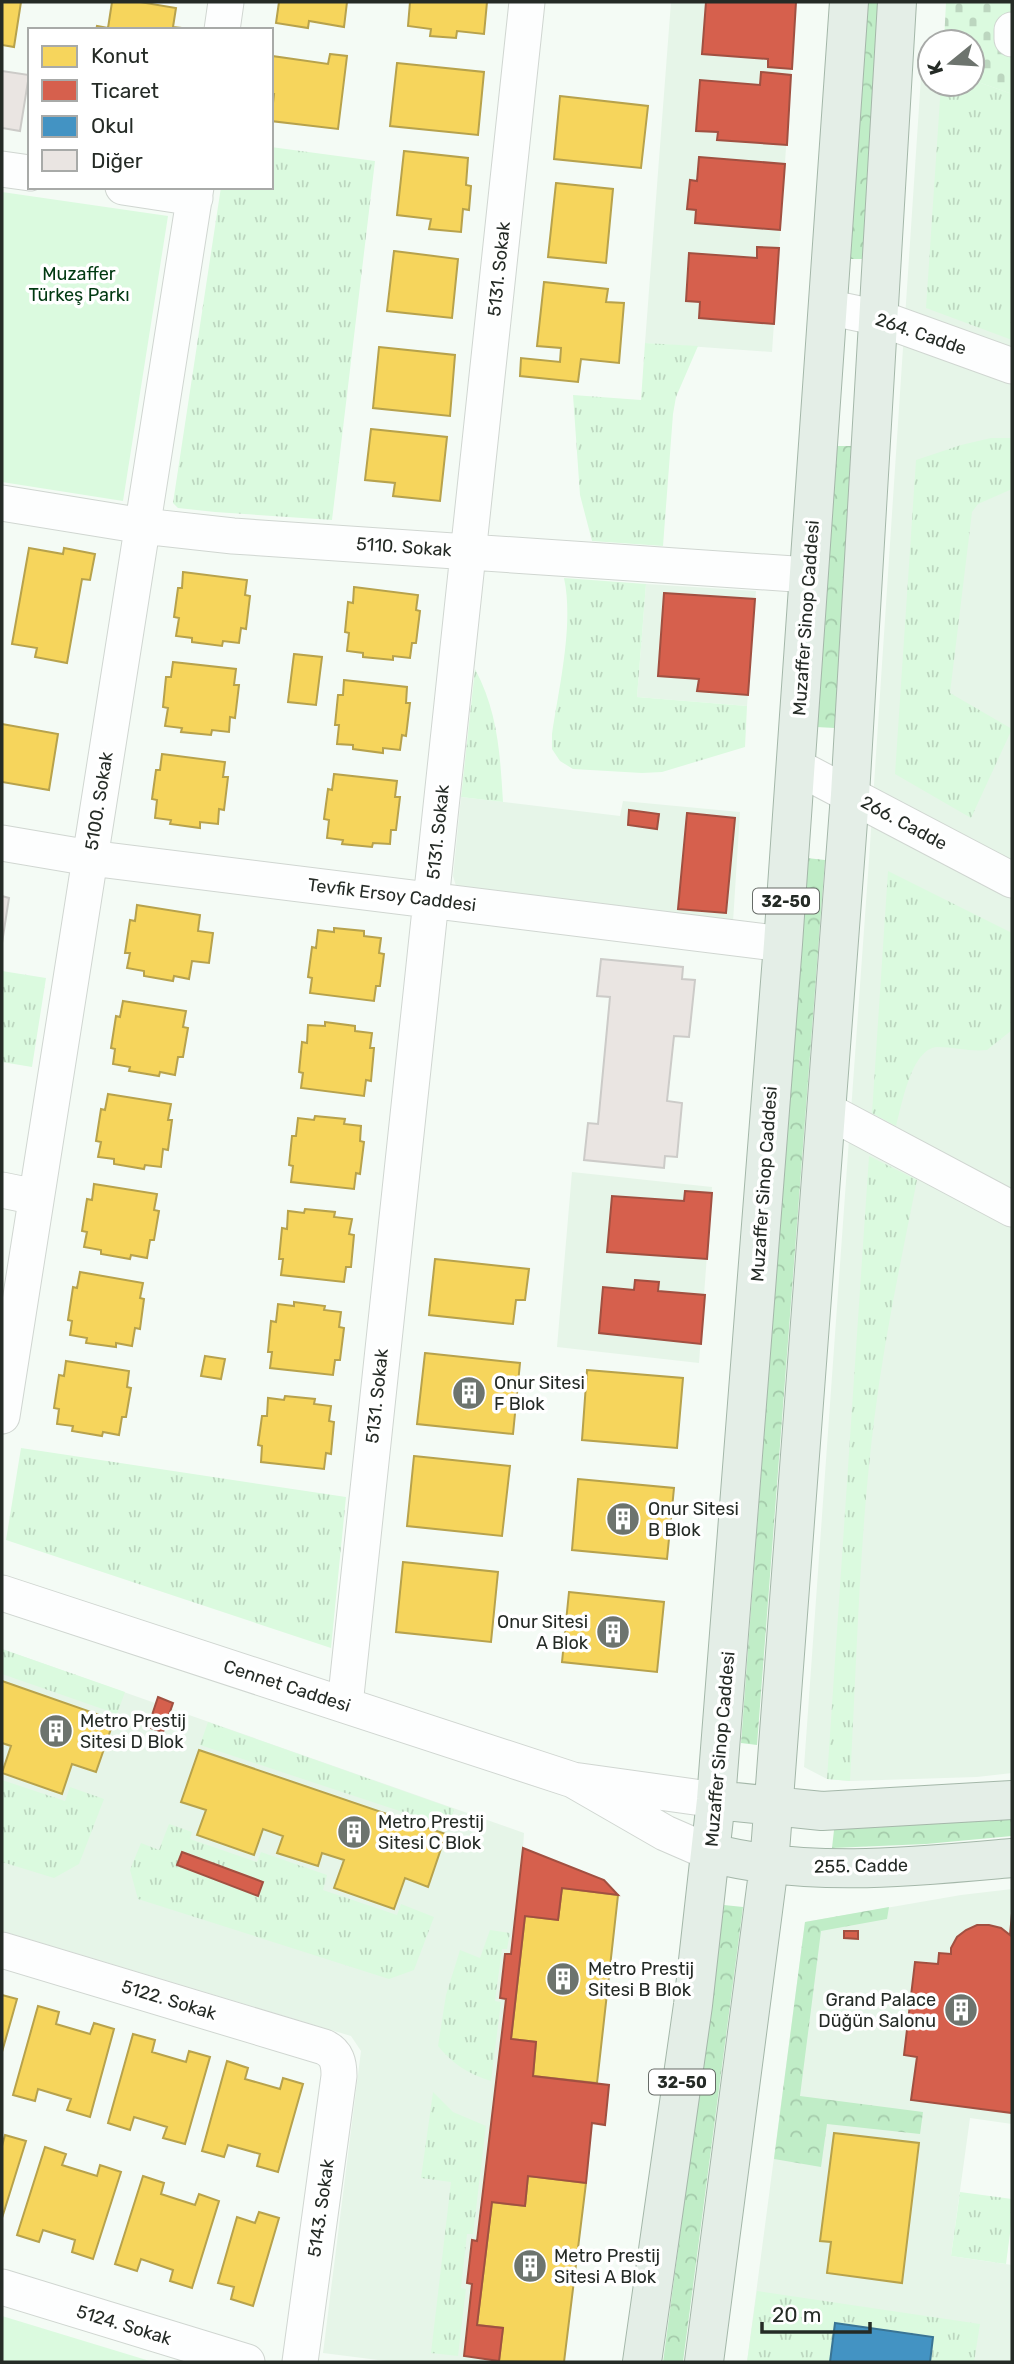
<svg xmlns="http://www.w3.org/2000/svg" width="1014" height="2364" viewBox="0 0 1014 2364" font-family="Rubik,sans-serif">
  <defs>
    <pattern id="grass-tufts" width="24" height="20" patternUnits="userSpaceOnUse" patternTransform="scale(1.75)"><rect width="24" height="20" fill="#dbfadf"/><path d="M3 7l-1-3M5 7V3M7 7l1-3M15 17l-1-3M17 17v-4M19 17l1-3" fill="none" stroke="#bcd6bf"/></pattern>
    <pattern id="forest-crowns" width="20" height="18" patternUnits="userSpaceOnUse" patternTransform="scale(1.75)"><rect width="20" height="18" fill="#c0edc7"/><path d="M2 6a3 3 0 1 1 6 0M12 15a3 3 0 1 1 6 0" fill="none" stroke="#a5cbab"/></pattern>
    <pattern id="cemetery-stones" width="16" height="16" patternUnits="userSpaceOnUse" patternTransform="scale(1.75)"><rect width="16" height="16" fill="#dbfadf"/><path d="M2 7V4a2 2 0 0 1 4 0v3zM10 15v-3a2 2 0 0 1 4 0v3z" fill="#bcd6bf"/></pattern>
  </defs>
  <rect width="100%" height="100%" fill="#f4fbf5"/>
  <path fill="#e6f5e8" d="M 671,2 L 796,2 L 772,352 L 645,343 Z
    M 922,62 L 930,65 L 930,84 L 972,84 L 972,80 L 1012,94 L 1012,1773 L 977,1777 L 850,1781 L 827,1779 L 804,1767 L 869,860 Z
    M 646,584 L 756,591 L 747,706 L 637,697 Z
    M 461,797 L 620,816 L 623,801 L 740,812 L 733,922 L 459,889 L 456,886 L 453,876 Z
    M 572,1172 L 712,1187 L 699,1363 L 557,1347 Z
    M 2,1649 L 155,1703 L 158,1697 L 173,1703 L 172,1709 L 524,1833 L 523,1848 L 604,1880 L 618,1895 L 597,2083 L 609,2085 L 605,2125 L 592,2124 L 564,2362 L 394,2362 L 323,2353 L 361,2051 L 351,2036 L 2,1931 Z
    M 1012,1889 L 1012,2124 L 970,2118 L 951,2256 L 1012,2265 L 1012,2362 L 747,2362 L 805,1922 L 961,1895 Z"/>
  <path fill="url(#grass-tufts)" d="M 972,80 L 1012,94 L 1012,340 L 926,308 L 941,84 L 972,84 Z
    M 271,147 L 375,161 L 332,520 L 215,512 L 178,508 L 173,503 L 221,187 L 271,187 Z
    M 645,343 L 698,346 L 676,397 L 673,414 L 663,546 L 592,541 L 580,495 L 573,395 L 641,400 Z
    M 991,438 L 1012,438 L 1012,489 L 978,504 L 972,512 L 950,693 L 1012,729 L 971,818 L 895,774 L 916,460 L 961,445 Z
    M 564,578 L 646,584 L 637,697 L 747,706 L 745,747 L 662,772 L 642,773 L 573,769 L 560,761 L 552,749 L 552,734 C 559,687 574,624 564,578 Z
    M 475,669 C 498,712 500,754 503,802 L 461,797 Z
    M 888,871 L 1012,933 L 1012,1030 L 987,1050 C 971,1052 954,1047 937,1047 C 911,1049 902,1105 896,1126 L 872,1113 Z
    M 2,971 L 46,978 L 32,1067 L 2,1062 Z
    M 869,1156 L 917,1180 C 901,1260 884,1340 874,1421 C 859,1540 857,1661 850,1781 L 827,1779 Z
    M 21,1448 L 346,1497 L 331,1648 L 6,1540 Z
    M 2,1649 L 125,1692 L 117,1714 L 2,1674 Z
    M 208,1722 L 454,1809 L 448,1827 L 200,1745 Z
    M 2,1780 L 65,1801 L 70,1787 L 104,1799 L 79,1864 L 54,1878 L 2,1862 Z
    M 169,1824 L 192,1832 L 190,1839 L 257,1862 L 261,1852 L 327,1875 L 323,1890 L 397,1915 L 401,1904 L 434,1917 L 414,1970 L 389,1979 L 138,1899 L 130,1870 L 141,1843 L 159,1850 Z
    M 490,1930 L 510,1933 L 507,1949 L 502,1949 L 495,2001 L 501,2002 L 491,2081 C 468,2074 453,2064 438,2046 L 446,1995 L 460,1950 L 480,1958 Z
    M 433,2092 L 453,2112 L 486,2126 L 473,2234 L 467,2234 L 461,2288 L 466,2289 L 458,2356 L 431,2353 L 451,2182 L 421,2178 Z
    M 960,2192 L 1012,2199 L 1012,2218 L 1006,2264 L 951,2256 Z
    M 757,2291 L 980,2324 L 974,2362 L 747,2362 Z"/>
  <path fill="url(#forest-crowns)" d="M 863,2 L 881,2 L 865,259 L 848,259 Z
    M 836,446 L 854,446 L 835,728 L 816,727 Z
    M 807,858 L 825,860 L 757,1745 L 741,1743 Z
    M 1012,1819 L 1012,1836 L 926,1844 L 832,1848 L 834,1830 Z
    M 724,1905 L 743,1907 L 683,2362 L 663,2362 Z
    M 889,1907 L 887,1919 L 821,1931 L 800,2096 L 923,2112 L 920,2134 L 827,2124 L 821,2167 L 774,2159 L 805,1922 Z"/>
  <path fill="url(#cemetery-stones)" d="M 946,2 L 1012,2 L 1012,94 L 972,80 L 972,42 L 944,42 Z"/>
  <path fill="#dbfadf" d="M 2,192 L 168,216 L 123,501 L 2,482 Z
    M 2,2316 L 153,2362 L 2,2362 Z"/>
  <path fill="#f6d55c" stroke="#b7a24c" stroke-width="2" d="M 2,2 L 21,2 L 14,47 L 2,45 Z
    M 112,2 L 140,2 L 176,8 L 173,27 L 181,28 L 181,30 L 96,30 L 97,26 L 108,28 Z
    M 279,2 L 347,2 L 344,27 L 309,21 L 308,28 L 276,23 Z
    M 410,2 L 487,2 L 484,34 L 457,31 L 456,38 L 430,36 L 431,29 L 408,26 Z
    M 330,54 L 347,56 L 338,129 L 271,121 L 274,94 L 271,94 L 272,56 L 328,64 Z
    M 397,63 L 484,72 L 478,135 L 390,126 Z
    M 560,96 L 648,106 L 641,168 L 554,159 Z
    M 404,151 L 468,158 L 466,185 L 471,186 L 469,210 L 463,209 L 461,232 L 429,229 L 431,219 L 397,215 Z
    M 556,183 L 613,189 L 606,263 L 548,257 Z
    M 394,251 L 458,259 L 452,318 L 387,311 Z
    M 544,282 L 608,289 L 606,302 L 624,303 L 619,363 L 581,359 L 578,382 L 520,376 L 521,358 L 560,362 L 561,348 L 537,346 Z
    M 379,347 L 455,355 L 450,416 L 373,408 Z
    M 371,429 L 447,437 L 440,501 L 393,496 L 395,483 L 365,480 Z
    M 29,548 L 63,554 L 64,548 L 95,554 L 90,580 L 82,579 L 67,663 L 35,657 L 37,648 L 12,644 Z
    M 183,572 L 247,580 L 245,595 L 250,596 L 246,629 L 241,628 L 239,643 L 223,641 L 222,646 L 192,642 L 192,638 L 176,636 L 179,618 L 174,617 L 178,588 L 182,588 Z
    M 354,587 L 418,595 L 416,610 L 420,611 L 416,643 L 412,643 L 410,658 L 393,656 L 393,660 L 363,657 L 363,653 L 347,651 L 349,633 L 345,632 L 348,602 L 353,603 Z
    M 294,654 L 322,657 L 316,705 L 288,702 Z
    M 173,662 L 236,669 L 234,685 L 239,685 L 235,718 L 230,717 L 229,732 L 212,730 L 211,735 L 181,732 L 182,728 L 165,726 L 168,708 L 163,707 L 166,677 L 171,677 Z
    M 344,680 L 407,687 L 406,703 L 410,703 L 406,736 L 402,735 L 400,750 L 383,748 L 383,753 L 353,749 L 353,745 L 337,744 L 339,725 L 335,725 L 338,695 L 343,695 Z
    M 2,724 L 58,734 L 49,790 L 2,782 Z
    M 162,754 L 225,762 L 223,777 L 228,777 L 224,810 L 219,809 L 218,824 L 200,822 L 200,828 L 170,824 L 171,820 L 155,818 L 157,800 L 152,799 L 156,770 L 160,770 Z
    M 334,774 L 397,781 L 395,797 L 400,797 L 396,830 L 391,830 L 390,844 L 373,843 L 372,847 L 342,844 L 343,840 L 327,838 L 329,820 L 324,819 L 328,789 L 332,790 Z
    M 137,905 L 200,915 L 198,931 L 213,933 L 209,963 L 192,961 L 189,979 L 174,976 L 173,981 L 144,976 L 144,971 L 127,968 L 130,953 L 125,953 L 130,920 L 135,921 Z
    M 334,928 L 364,931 L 364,936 L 381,938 L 379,953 L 384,954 L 380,986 L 376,986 L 374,1001 L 310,993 L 312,978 L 308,977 L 312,947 L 316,948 L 318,930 L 334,932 Z
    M 123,1001 L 186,1011 L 183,1027 L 188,1028 L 183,1057 L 178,1057 L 175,1075 L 160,1072 L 159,1076 L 129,1071 L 130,1067 L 113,1064 L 115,1049 L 111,1048 L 116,1016 L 120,1017 Z
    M 325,1022 L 355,1026 L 355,1031 L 372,1033 L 370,1048 L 374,1048 L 371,1081 L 366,1080 L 364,1096 L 301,1088 L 303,1073 L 299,1072 L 302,1042 L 307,1043 L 308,1025 L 325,1026 Z
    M 108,1094 L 171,1104 L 168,1120 L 172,1120 L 168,1150 L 163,1149 L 161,1167 L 145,1165 L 144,1169 L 114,1164 L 114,1159 L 98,1157 L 101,1142 L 96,1141 L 101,1109 L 105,1110 Z
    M 315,1116 L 345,1119 L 344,1124 L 361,1126 L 360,1141 L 364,1142 L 360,1174 L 356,1173 L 354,1189 L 291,1182 L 293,1166 L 289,1165 L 292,1136 L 296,1136 L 298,1118 L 314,1120 Z
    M 94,1184 L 157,1194 L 154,1210 L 159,1211 L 154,1240 L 150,1240 L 147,1258 L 131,1255 L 130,1259 L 101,1254 L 101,1250 L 84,1247 L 87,1232 L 82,1231 L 87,1199 L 92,1200 Z
    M 305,1209 L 335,1212 L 334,1217 L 352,1219 L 349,1234 L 354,1235 L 351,1267 L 346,1267 L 344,1282 L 281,1275 L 283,1259 L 279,1259 L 282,1228 L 287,1229 L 288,1211 L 304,1213 Z
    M 435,1259 L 529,1269 L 525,1300 L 516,1300 L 513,1324 L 429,1315 Z
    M 80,1272 L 143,1283 L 140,1298 L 144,1299 L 140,1329 L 135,1328 L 132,1346 L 116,1343 L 116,1347 L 86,1343 L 87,1338 L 70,1335 L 72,1321 L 68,1320 L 73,1287 L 77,1288 Z
    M 294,1302 L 325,1306 L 324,1310 L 341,1312 L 339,1327 L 344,1328 L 340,1360 L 335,1360 L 333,1375 L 270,1368 L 272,1352 L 268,1352 L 271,1321 L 276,1322 L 278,1304 L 294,1306 Z
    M 425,1353 L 520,1363 L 513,1434 L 417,1424 Z
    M 205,1356 L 225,1359 L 221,1379 L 201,1376 Z
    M 66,1361 L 129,1371 L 127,1387 L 131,1388 L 126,1417 L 122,1417 L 119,1435 L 103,1432 L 102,1436 L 72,1431 L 73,1426 L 57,1424 L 59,1409 L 54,1408 L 59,1375 L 64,1376 Z
    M 587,1370 L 683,1378 L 677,1448 L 582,1440 Z
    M 285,1396 L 315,1399 L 314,1404 L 331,1406 L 329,1421 L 334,1422 L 331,1454 L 326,1453 L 324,1469 L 261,1462 L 262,1446 L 258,1445 L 262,1416 L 267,1416 L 268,1398 L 284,1400 Z
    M 414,1456 L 510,1466 L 502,1536 L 407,1526 Z
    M 578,1479 L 674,1488 L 667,1559 L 572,1550 Z
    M 403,1562 L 498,1572 L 491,1642 L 396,1632 Z
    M 569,1592 L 664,1602 L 657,1672 L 562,1662 Z
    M 2,1681 L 114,1720 L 96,1772 L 72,1764 L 62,1794 L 2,1773 L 11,1746 L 2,1743 Z
    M 199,1750 L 446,1834 L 428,1887 L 405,1878 L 394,1909 L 334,1888 L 344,1860 L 322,1853 L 318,1866 L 277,1853 L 283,1836 L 263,1829 L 254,1855 L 197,1835 L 206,1810 L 181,1802 Z
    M 562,1888 L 618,1895 L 597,2083 L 533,2076 L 536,2042 L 511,2039 L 525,1916 L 558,1920 Z
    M 2,1995 L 17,1999 L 2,2052 Z
    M 38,2006 L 59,2012 L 56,2024 L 90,2034 L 94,2023 L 114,2029 L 90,2117 L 67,2110 L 71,2099 L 38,2089 L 35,2101 L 13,2095 Z
    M 133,2034 L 155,2040 L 152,2052 L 186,2062 L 189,2051 L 210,2057 L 185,2144 L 163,2138 L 167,2127 L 134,2117 L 130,2130 L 108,2123 Z
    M 227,2061 L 248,2068 L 245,2079 L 280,2089 L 283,2078 L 303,2084 L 278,2172 L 257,2166 L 260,2154 L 228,2145 L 224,2157 L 202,2151 Z
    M 834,2133 L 919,2143 L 902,2283 L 827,2273 L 831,2242 L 820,2241 Z
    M 5,2135 L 26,2141 L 2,2218 L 2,2146 Z
    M 45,2147 L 66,2154 L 62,2165 L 97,2176 L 100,2165 L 121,2172 L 93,2259 L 72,2252 L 75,2240 L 43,2230 L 39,2242 L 17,2235 Z
    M 143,2176 L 164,2183 L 161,2194 L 195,2205 L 199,2194 L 219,2201 L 192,2288 L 170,2281 L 173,2270 L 141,2259 L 137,2271 L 115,2264 Z
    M 528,2176 L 586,2183 L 564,2362 L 499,2361 L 503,2328 L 477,2325 L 492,2202 L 525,2206 Z
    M 259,2212 L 279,2218 L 253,2306 L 231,2299 L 234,2287 L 218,2283 L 237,2217 L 255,2223 Z"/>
  <path fill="#d6604d" stroke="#a15041" stroke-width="2" d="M 706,2 L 796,2 L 792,69 L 768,67 L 768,59 L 702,54 Z
    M 761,72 L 791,75 L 787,145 L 717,140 L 718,132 L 696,131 L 700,80 L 760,85 Z
    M 699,157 L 785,164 L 780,230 L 695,223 L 696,210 L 687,209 L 690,180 L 697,181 Z
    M 757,247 L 779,248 L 774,324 L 699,318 L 700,302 L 686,301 L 689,253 L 757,258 Z
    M 664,593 L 755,599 L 748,695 L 697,691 L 699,679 L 658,676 Z
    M 629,810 L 659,814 L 657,829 L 628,825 Z
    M 687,813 L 735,818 L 726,913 L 678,909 Z
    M 685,1191 L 712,1193 L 707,1259 L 607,1252 L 612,1196 L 684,1201 Z
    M 635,1280 L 659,1282 L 658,1291 L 705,1295 L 701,1344 L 599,1333 L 603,1287 L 634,1290 Z
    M 158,1697 L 173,1703 L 163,1732 L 148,1727 Z
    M 523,1848 L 604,1880 L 618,1895 L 562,1888 L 558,1920 L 525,1916 L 511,2039 L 536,2042 L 533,2076 L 609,2085 L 605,2125 L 592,2123 L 586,2183 L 528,2176 L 525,2206 L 492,2202 L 477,2325 L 503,2328 L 499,2361 L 464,2356 L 472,2284 L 467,2283 L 472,2240 L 477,2241 L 506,1999 L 500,1998 L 505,1954 L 511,1954 Z
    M 182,1852 L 263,1882 L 258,1896 L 177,1865 Z
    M 1012,1913 L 1012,2113 L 911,2100 L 917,2057 L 904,2055 L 915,1962 L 938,1964 L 939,1953 L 951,1954 L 951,1948 L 957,1937 L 966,1930 L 977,1925 L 989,1925 L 1001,1928 L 1010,1935 Z
    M 844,1931 L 858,1931 L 858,1939 L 844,1938 Z"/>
  <path fill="#4393c3" stroke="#3a7494" stroke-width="2" d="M 835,2323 L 933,2337 L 930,2362 L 830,2362 Z"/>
  <path fill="#eae5e2" stroke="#cccbc8" stroke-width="2" d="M 2,71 L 29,75 L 20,131 L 2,128 Z
    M 2,896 L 9,898 L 2,943 Z
    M 601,959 L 683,967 L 682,979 L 695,980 L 689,1037 L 674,1036 L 667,1101 L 682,1103 L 677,1157 L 665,1156 L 664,1168 L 584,1160 L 588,1123 L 598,1124 L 610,997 L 597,996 Z"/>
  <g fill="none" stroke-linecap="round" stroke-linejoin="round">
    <g stroke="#d0d6d1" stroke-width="37">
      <path id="minor" d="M 222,30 L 226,2
        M 1012,30 L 1012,39
        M 2,169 L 30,173
        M 123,187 L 195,198
        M 827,307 L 879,318 L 1012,366
        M 2,503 L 143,526 L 233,536 L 809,575
        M 795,766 L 1012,880
        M 2,843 L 90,858 L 783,944
        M 826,1110 L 1012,1209
        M 2,1190 L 36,1197
        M 2,1416 L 196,187
        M 2,1593 L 573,1780
        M 345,1705 L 527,2
        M 711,1853 L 665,1833 L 573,1780 L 716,1800
        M 2,1950 L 324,2047 C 337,2053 339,2063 339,2076 L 300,2362
        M 2,2287 L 247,2362"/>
    </g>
    <g stroke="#a4b7a9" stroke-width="40">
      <path id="major" d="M 716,1800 L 822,1811 L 1012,1800
        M 711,1853 C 809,1878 912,1867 1012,1858
        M 642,2362 L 693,2005 L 716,1800 L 783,944 L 849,2
        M 704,2362 L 769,1865 L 850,795 L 897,2"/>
    </g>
    <use href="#minor" stroke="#fdfefe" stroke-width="35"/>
    <use href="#major" stroke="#e4eee7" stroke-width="38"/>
  </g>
  <defs>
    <g id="building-disc" transform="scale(1.75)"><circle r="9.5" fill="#6d746e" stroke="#fff"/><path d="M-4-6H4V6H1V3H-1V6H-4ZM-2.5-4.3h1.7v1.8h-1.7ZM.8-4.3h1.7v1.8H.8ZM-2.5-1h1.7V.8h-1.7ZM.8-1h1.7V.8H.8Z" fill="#fff"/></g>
  </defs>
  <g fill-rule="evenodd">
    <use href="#building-disc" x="469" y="1393"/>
    <use href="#building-disc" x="623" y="1519"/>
    <use href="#building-disc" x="613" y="1632"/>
    <use href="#building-disc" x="56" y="1731"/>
    <use href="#building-disc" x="354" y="1832"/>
    <use href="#building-disc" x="563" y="1979"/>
    <use href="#building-disc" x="961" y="2010"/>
    <use href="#building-disc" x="530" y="2266"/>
  </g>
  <g text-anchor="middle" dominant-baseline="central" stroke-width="7" stroke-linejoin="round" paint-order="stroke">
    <g fill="#fff" stroke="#666b67" stroke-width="2">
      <rect x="753" y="888.5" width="66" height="25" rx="5"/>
      <rect x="649" y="2069.5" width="66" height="25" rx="5"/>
    </g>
    <g font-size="16" font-weight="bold" fill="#252b26">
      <text x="786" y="901">32-50</text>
      <text x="682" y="2082">32-50</text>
    </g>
    <g font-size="18" fill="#252b26" stroke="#fff">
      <text transform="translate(499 269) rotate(-84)">5131. Sokak</text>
      <text transform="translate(921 334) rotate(19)">264. Cadde</text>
      <text transform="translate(404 547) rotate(4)">5110. Sokak</text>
      <text transform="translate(806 618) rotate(-86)">Muzaffer Sinop Caddesi</text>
      <text transform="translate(99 801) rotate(-81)">5100. Sokak</text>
      <text transform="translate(904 823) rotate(28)">266. Cadde</text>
      <text transform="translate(438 832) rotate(-84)">5131. Sokak</text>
      <text transform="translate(392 895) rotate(7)">Tevfik Ersoy Caddesi</text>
      <text transform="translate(764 1184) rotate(-86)">Muzaffer Sinop Caddesi</text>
      <text transform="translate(377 1396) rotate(-84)">5131. Sokak</text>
      <text transform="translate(287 1686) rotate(18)">Cennet Caddesi</text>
      <text transform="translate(720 1749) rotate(-85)">Muzaffer Sinop Caddesi</text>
      <text transform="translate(861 1866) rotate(-1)">255. Cadde</text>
      <text transform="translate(169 2000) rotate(17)">5122. Sokak</text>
      <text transform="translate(321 2208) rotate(-82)">5143. Sokak</text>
      <text transform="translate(124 2325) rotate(17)">5124. Sokak</text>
    </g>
    <g font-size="18" fill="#003911" stroke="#fff">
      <text x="79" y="274">Muzaffer<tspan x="79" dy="21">Türkeş Parkı</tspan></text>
    </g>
    <g font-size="18" fill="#252b26" stroke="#fff" text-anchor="start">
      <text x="494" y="1383">Onur Sitesi<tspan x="494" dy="21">F Blok</tspan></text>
      <text x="648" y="1509">Onur Sitesi<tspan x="648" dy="21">B Blok</tspan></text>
      <text x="588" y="1622" text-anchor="end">Onur Sitesi<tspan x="588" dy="21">A Blok</tspan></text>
      <text x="80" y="1721">Metro Prestij<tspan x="80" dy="21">Sitesi D Blok</tspan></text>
      <text x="378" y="1822">Metro Prestij<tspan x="378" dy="21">Sitesi C Blok</tspan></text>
      <text x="588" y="1969">Metro Prestij<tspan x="588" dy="21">Sitesi B Blok</tspan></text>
      <text x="936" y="2000" text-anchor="end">Grand Palace<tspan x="936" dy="21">Düğün Salonu</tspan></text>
      <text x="554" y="2256">Metro Prestij<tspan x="554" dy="21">Sitesi A Blok</tspan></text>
    </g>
  </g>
  <rect width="1014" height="2364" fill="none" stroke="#252b26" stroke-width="7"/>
  <rect x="28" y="28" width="245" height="161" fill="#ffffff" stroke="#a8aaa8" stroke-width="2"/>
  <rect x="42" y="46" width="35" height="21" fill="#f6d55c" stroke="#a8aaa8" stroke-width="2"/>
  <text x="91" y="63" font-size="21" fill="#252b26">Konut</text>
  <rect x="42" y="80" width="35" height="21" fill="#d6604d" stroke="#a8aaa8" stroke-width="2"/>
  <text x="91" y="98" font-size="21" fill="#252b26">Ticaret</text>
  <rect x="42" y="116" width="35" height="21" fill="#4393c3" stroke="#a8aaa8" stroke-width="2"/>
  <text x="91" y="133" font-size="21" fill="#252b26">Okul</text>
  <rect x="42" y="150" width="35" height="21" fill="#eae5e2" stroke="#a8aaa8" stroke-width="2"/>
  <text x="91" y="168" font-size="21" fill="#252b26">Diğer</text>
  <g transform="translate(951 63) rotate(252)"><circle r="33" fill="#ffffff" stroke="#a8aaa8" stroke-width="2"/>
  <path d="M0-5L12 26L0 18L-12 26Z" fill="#6d746e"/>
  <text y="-10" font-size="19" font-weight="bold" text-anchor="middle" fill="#252b26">K</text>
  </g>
  <path d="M762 2322v10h108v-10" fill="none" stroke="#252b26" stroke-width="3.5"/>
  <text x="772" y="2322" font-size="21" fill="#252b26" stroke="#ffffff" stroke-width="5" paint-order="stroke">20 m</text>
</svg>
